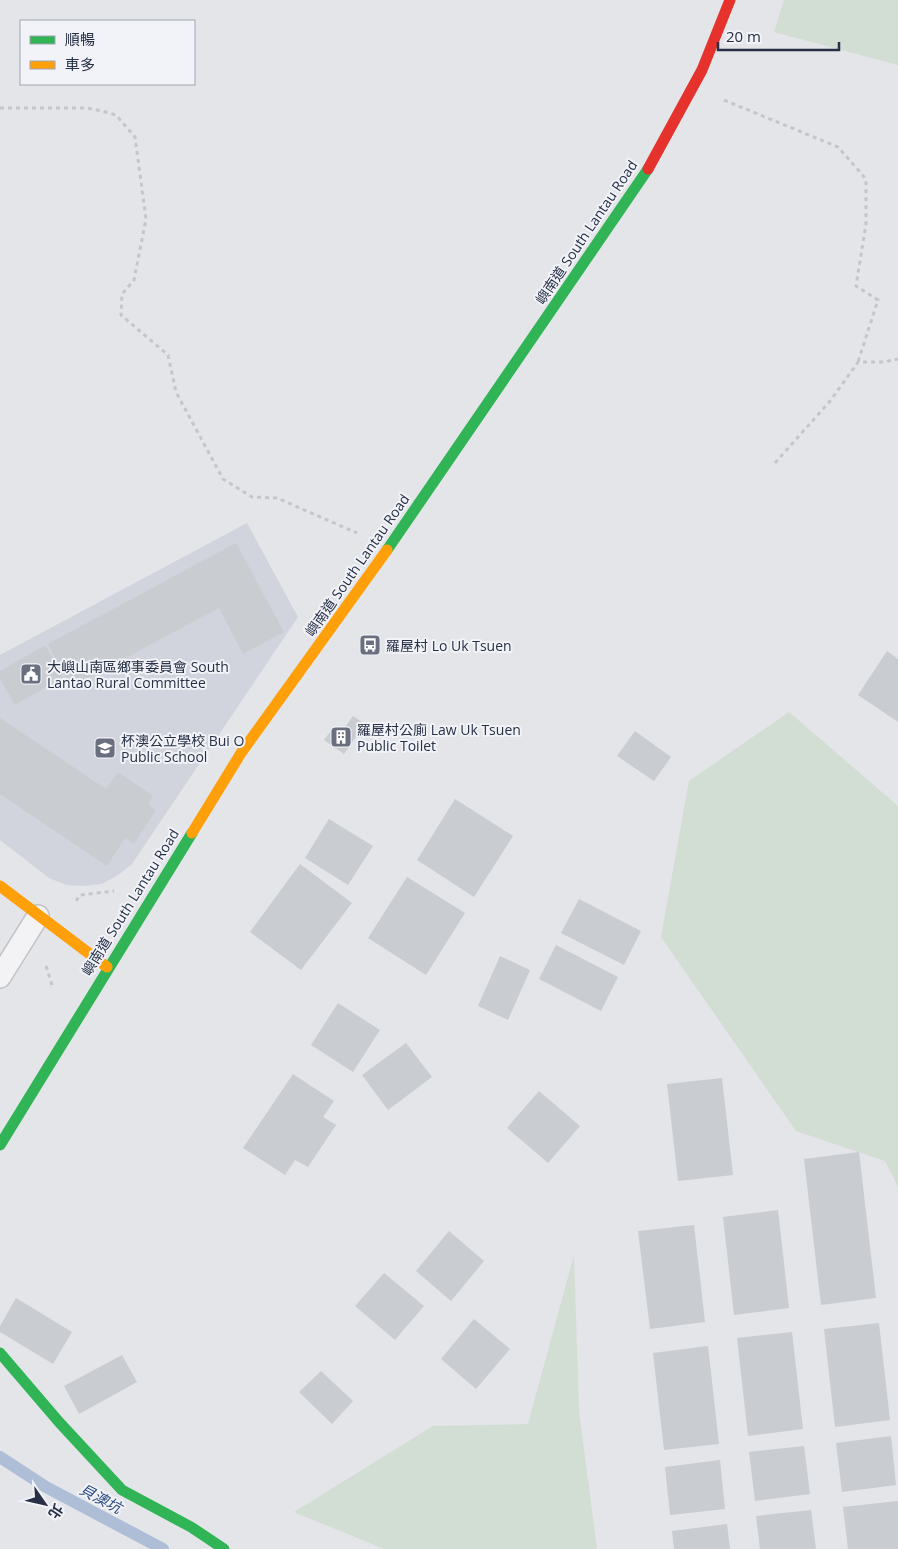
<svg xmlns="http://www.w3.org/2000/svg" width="898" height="1549" viewBox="0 0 898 1549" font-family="'Open Sans','Noto Sans TC',sans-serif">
  <rect width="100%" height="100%" fill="#e3e5e9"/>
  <path fill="#d1d4dc" d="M 247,523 L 298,617 L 132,864 L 118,875 L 102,884 L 84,886 L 66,885 L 49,878 L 0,840 L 0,655 Z"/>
  <path fill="#d2ddd3" d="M 784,0 L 898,0 L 898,65 L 774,32 Z
    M 789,712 L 898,806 L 898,1187 L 885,1161 L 796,1131 L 661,937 L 689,781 Z
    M 574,1255 L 579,1411 L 597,1549 L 384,1549 L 294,1512 L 433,1426 L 528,1424 Z"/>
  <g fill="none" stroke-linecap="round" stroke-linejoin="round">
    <path stroke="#aebed7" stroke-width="12" d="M 0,1457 L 46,1487 L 163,1549"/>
  </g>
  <path fill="#c9ccd0" d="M 236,543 L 284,632 L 243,654 L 219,608 L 71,687 L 48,644 Z
    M 45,645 L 63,677 L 15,705 L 0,679 L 0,671 Z
    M 887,651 L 898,659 L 898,722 L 858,695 Z
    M 353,716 L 365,724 L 344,754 L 324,740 L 333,728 L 341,733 Z
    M 0,718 L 106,789 L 118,772 L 153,796 L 148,804 L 156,810 L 134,844 L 125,838 L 107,866 L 0,794 Z
    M 635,731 L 671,757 L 654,781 L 617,756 Z
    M 455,799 L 513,836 L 474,897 L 417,860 Z
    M 329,819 L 373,846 L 348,885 L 305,858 Z
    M 300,864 L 352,903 L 301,970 L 250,932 Z
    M 407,877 L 465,913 L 426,975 L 368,938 Z
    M 579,899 L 641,931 L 624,965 L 561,933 Z
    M 556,945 L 618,977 L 601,1011 L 539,979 Z
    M 500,956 L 530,970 L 508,1020 L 478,1006 Z
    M 338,1003 L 380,1030 L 353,1072 L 311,1045 Z
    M 406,1043 L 432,1077 L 388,1110 L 362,1075 Z
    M 293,1074 L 334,1101 L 323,1117 L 336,1125 L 308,1167 L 295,1160 L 285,1175 L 243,1148 Z
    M 722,1078 L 733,1175 L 678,1181 L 667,1084 Z
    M 539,1091 L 580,1126 L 548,1163 L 507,1128 Z
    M 859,1152 L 876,1298 L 821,1305 L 804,1159 Z
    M 778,1210 L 789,1308 L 734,1315 L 723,1217 Z
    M 694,1225 L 705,1322 L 650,1329 L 638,1231 Z
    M 449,1231 L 484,1261 L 451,1301 L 416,1271 Z
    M 384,1273 L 424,1306 L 395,1340 L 355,1306 Z
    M 16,1298 L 72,1332 L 53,1364 L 0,1332 L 0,1326 Z
    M 474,1319 L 510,1349 L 476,1389 L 441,1359 Z
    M 879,1323 L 890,1420 L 835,1427 L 824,1329 Z
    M 792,1332 L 803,1429 L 748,1436 L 737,1338 Z
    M 708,1346 L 719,1444 L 664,1450 L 653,1353 Z
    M 122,1355 L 137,1382 L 79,1414 L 64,1386 Z
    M 321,1371 L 353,1401 L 332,1424 L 299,1392 Z
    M 891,1436 L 896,1485 L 842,1492 L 836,1443 Z
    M 804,1446 L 810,1494 L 755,1501 L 749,1452 Z
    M 720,1460 L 725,1509 L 670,1515 L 665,1467 Z
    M 898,1501 L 898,1549 L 848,1549 L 843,1507 Z
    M 811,1510 L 816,1549 L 760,1549 L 756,1516 Z
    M 727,1524 L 730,1549 L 674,1549 L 672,1531 Z"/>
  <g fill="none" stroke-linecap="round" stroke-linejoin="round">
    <g stroke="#c1c3c7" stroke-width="24">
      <path id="lane" d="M 0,977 L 38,916"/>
    </g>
    <path stroke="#c4c6cc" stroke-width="3" stroke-dasharray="4 4" stroke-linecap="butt" d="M 724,100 L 838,147 L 866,179 L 866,224 L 856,286 L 878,300 L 858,362
      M 0,108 L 87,108 L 102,111 L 116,115 L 135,137 L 146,219 L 134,280 L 122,294 L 121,315 L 168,355 L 176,392 L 223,479 L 252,497 L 277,498 L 357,533
      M 775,463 L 831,400 L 858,362 L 884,362 L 898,359
      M 76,901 L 80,895 L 114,891
      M 46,966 L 53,988"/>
    <use href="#lane" stroke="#f3f3f5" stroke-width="21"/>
    <path stroke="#30b455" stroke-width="11" d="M 387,550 L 648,169
      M 0,1145 L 192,833
      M 0,1353 L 59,1422 L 122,1490 L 191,1527 L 224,1549"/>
    <path stroke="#ff9f0a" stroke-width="11" d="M 192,833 L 241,753 L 387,550
      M 0,886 L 107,967"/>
    <path stroke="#e5322d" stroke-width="11" d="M 648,169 L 702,70 L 730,0"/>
  </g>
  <defs>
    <g id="bus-square" transform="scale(1.125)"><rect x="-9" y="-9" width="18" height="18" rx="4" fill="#696f7e" stroke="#f1f3f8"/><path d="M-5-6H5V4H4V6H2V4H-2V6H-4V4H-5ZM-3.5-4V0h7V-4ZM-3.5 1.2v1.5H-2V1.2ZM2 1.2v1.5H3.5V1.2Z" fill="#fff"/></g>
    <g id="civic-square" transform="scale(1.125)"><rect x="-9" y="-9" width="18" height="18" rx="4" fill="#696f7e" stroke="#f1f3f8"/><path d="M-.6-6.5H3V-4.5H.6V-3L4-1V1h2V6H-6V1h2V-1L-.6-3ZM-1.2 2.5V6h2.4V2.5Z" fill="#fff"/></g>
    <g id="building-square" transform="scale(1.125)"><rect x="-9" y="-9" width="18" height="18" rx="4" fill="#696f7e" stroke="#f1f3f8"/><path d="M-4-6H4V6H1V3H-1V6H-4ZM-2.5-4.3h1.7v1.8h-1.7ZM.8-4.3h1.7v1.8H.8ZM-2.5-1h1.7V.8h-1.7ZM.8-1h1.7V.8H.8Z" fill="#fff"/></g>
    <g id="school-square" transform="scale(1.125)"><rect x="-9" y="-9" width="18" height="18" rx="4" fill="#696f7e" stroke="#f1f3f8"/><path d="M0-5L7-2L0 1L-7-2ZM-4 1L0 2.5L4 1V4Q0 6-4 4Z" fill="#fff"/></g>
  </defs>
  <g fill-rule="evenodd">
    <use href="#bus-square" x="370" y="645"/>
    <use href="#civic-square" x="31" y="674"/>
    <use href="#building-square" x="341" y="737"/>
    <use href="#school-square" x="105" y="748"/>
  </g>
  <g text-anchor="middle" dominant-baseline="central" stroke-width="4" stroke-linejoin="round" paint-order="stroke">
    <g font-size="14" fill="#273045" stroke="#f1f3f8">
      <text transform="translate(586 232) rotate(-56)">嶼南道 South Lantau Road</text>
      <text transform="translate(357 565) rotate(-55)">嶼南道 South Lantau Road</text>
      <text transform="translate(130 902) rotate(-58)">嶼南道 South Lantau Road</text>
    </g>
    <g font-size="14" fill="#273045" stroke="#f1f3f8" text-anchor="start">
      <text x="386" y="645">羅屋村 Lo Uk Tsuen</text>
      <text x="47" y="666">大嶼山南區鄉事委員會 South<tspan x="47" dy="16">Lantao Rural Committee</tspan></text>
      <text x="357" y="729">羅屋村公廁 Law Uk Tsuen<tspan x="357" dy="16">Public Toilet</tspan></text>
      <text x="121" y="740">杯澳公立學校 Bui O<tspan x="121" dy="16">Public School</tspan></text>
    </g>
    <g font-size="15" font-style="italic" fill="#2c4a7e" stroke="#f1f3f8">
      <text transform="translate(101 1498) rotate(28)">貝澳坑</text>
    </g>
  </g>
  <rect x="20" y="20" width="175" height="65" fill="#f1f3f8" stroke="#a0a5b0"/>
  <rect x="30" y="36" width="25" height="8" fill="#30b455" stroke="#a0a5b0"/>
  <text x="65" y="45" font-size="15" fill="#273045">順暢</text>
  <rect x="30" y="61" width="25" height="8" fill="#ff9f0a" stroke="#a0a5b0"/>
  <text x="65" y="70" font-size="15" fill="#273045">車多</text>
  <g transform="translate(45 1504) rotate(124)" stroke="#f1f3f8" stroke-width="4" paint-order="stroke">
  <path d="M0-4L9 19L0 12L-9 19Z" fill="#273045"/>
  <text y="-8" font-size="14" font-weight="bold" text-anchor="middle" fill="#273045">北</text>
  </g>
  <path d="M718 42v8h121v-8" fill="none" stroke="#273045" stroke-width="2.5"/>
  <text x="726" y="42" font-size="15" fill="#273045" stroke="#f1f3f8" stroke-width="4" paint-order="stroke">20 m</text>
</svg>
